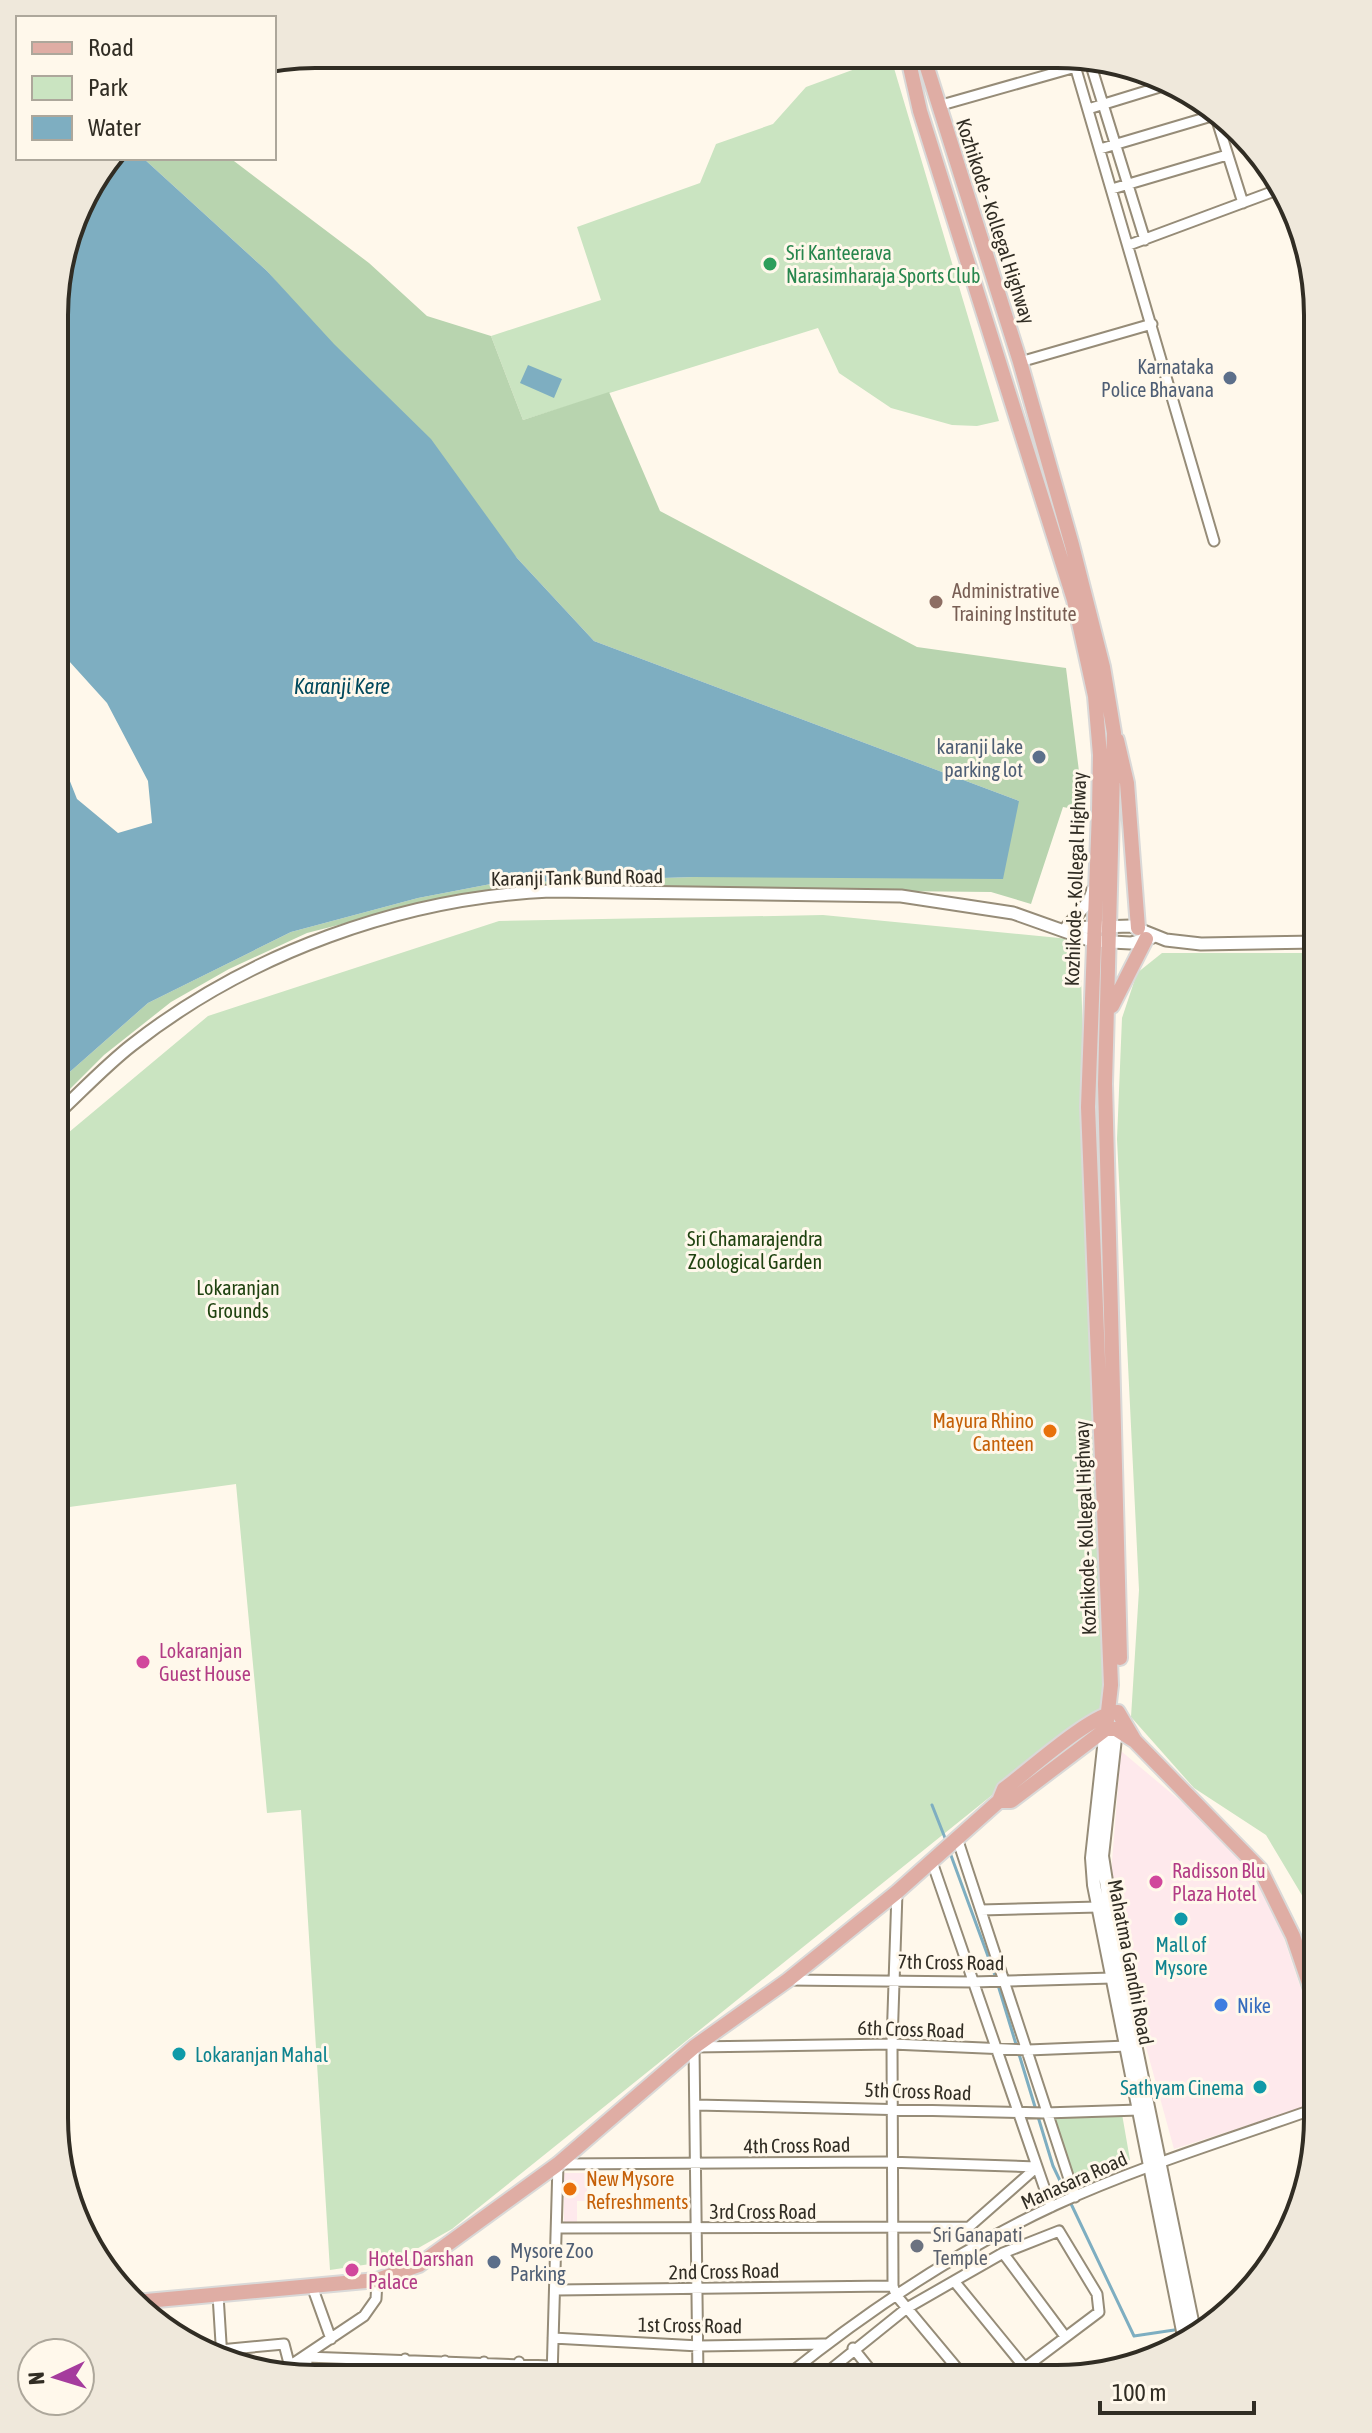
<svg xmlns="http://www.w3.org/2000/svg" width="1372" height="2433" viewBox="0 0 1372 2433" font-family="'Asap Condensed',sans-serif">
  <rect width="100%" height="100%" fill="#fff8eb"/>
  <path fill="#fee9ec" d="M 1121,1751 L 1233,1845 L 1275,1912 L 1317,2036 L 1317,2103 L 1174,2149 L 1129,1985 L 1110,1886 Z
    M 564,2173 L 587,2173 L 587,2201 L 577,2201 L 577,2223 L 564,2222 Z"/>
  <path fill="#cae4c1" d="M 885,58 L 891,58 L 999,421 L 977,426 L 952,425 L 891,408 L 839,373 L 818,328 L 523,420 L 491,336 L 601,300 L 577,227 L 700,183 L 716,144 L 773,124 L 806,87 Z
    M 823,915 L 1080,940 L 1095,1443 L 1108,1702 L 452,2229 L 397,2260 L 330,2270 L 301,1810 L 267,1813 L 236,1484 L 55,1509 L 56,1143 L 208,1016 L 499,921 Z
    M 1162,953 L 1318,953 L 1317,1932 L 1309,1907 L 1266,1835 L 1194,1788 L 1131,1717 L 1139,1590 L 1117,1139 L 1122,1018 L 1137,973 Z
    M 1122,2114 L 1130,2160 L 1077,2191 L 1052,2115 Z"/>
  <path fill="#b8d4af" d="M 143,158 L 230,158 L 369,263 L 427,316 L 491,336 L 523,420 L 609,392 L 660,511 L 917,647 L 1066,668 L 1084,811 L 1063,807 L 1031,904 L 991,892 L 500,887 L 420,904 L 307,933 L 229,969 L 171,1002 L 104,1055 L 55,1104 L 55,1085 L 148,1003 L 291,932 L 418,898 L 496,883 L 694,877 L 1019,801 L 594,641 L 517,558 L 267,271 Z"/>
  <path fill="#7eaec1" d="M 113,158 L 143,158 L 267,271 L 334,344 L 431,439 L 517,558 L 594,641 L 1019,801 L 1003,879 L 694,877 L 496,883 L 418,898 L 291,932 L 148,1003 L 55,1085 L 56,746 L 77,799 L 118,833 L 152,823 L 148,781 L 107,703 L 69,661 L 56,659 L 56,282 L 81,199 Z
    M 528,365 L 562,379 L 554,398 L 520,383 Z"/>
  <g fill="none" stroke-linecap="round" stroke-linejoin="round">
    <path stroke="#7eaec1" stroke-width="3" d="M 932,1805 L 947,1843
      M 949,1850 L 996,1978
      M 998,1985 L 1053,2166 L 1134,2336 L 1181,2329
      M 1196,2326 L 1218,2322"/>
    <g stroke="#968c78" stroke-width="13">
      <path id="minor" d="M 1073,59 L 1214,541
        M 1089,59 L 1145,240
        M 938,106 L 1104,59
        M 1088,109 L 1163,86
        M 1214,111 L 1243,203
        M 1100,149 L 1215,115
        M 1112,189 L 1227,155
        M 1129,245 L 1277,190
        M 1020,362 L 1152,324
        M 957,1838 L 1075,2197
        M 931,1859 L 1051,2207
        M 897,1892 L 892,2044 L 893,2286 L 896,2295 L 966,2379
        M 981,1910 L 1099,1907
        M 788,1980 L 972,1982 L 1112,1978
        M 695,2105 L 1045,2113 L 1139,2110
        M 557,2228 L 969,2227 L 1037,2167
        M 1003,2253 L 1064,2335
        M 954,2281 L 1025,2368
        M 313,2289 L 331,2339
        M 556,2290 L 893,2286
        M 218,2295 L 222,2359
        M 553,2338 L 699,2346 L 825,2344
        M 853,2348 L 877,2378
        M 199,2352 L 284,2344 L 290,2367
        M 276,2375 L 364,2316 L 376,2299 L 377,2280
        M 309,2377 L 306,2357 L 552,2366
        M 364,2377 L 364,2360
        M 404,2377 L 405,2359
        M 445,2377 L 445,2361
        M 484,2377 L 484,2362
        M 519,2377 L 519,2362
        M 552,2378 L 558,2164 L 886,2162 L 1037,2167
        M 698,2378 L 694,2047 L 892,2044 L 1028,2050 L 1127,2046
        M 784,2378 C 867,2311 958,2250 1055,2205 C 1140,2166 1230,2139 1317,2108
        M 820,2378 L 907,2308 L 1003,2253 L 1059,2231 L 1097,2294 L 1099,2312 L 1010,2379"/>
    </g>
    <g stroke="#968c78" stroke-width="15">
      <path id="tertiary" d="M 1066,928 L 1131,926 L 1166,940 L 1201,944 L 1318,942
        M 1066,928 L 1089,901 L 1093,890
        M 55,1116 C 80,1093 105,1066 132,1045 C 249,953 401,898 550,891 L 901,896 L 1013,913 L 1092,941 L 1131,943 L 1153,937"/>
    </g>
    <g stroke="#968c78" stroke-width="16">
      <path id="secondary" d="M 1106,1729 L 1092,1858 L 1094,1885 L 1185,2341
        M 1116,1729 L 1102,1856 L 1121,1976 L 1195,2336"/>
    </g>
    <g stroke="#dad9d8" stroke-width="18">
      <path id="primary" d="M 908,58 L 920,111 L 1074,600 L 1095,696 L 1100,755 L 1099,811 L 1088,1107 L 1111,1685 L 1106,1729
        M 924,58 L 1020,362 L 1072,545 L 1103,667 L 1114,733 L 1105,1084 L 1120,1658
        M 1117,740 L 1127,783 L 1138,928
        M 1112,1006 L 1146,939
        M 1135,1741 L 1260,1869 L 1293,1936 L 1317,2007
        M 135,2302 L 377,2280 L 419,2265 L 558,2164 L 694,2047 L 788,1980 L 897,1892 L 999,1801 L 1004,1789 C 1027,1772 1093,1712 1118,1712 L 1135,1741 L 1116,1729 L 1106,1729 L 1011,1801 L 999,1801"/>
    </g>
    <use href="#minor" stroke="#fff" stroke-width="9"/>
    <use href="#tertiary" stroke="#fff" stroke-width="11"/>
    <use href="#secondary" stroke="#fff" stroke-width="12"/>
    <use href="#primary" stroke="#dfada4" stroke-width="14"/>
  </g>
  <circle fill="#2e9e5b" stroke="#fff8eb" stroke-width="3" cx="770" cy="264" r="8"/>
  <g fill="#5c6f8a" stroke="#fff8eb" stroke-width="3">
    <circle cx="1230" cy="378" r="8"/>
    <circle cx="1039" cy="757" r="8"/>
    <circle cx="494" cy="2262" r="8"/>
  </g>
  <circle fill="#8d6e63" stroke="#fff8eb" stroke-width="3" cx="936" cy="602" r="8"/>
  <g fill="#e8710a" stroke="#fff8eb" stroke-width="3">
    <circle cx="1050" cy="1431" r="8"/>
    <circle cx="570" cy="2189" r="8"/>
  </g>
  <g fill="#d1479c" stroke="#fff8eb" stroke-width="3">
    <circle cx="143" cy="1662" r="8"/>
    <circle cx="1156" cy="1882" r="8"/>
    <circle cx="352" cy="2270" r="8"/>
  </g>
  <g fill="#0f9aa8" stroke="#fff8eb" stroke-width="3">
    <circle cx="1181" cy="1919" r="8"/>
    <circle cx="179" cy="2054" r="8"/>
    <circle cx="1260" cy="2087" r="8"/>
  </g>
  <circle fill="#3f7fe0" stroke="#fff8eb" stroke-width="3" cx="1221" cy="2005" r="8"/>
  <circle fill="#6b7280" stroke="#fff8eb" stroke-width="3" cx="917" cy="2246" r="8"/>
  <g text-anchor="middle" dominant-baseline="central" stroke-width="6" stroke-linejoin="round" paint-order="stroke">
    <g font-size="20" fill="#312d24" stroke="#fff8eb">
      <text transform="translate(996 221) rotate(72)">Kozhikode - Kollegal Highway</text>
      <text transform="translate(577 877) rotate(-1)">Karanji Tank Bund Road</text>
      <text transform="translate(1075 879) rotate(-88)">Kozhikode - Kollegal Highway</text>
      <text transform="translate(1085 1528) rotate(-92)">Kozhikode - Kollegal Highway</text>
      <text transform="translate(951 1962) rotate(1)">7th Cross Road</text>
      <text transform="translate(1131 1962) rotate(79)">Mahatma Gandhi Road</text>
      <text transform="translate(911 2029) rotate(2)">6th Cross Road</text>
      <text transform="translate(918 2091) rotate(2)">5th Cross Road</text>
      <text transform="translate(797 2145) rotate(-1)">4th Cross Road</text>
      <text transform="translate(1074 2180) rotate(-24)">Manasara Road</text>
      <text x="763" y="2211">3rd Cross Road</text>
      <text transform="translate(724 2271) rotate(-1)">2nd Cross Road</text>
      <text transform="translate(690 2325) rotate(1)">1st Cross Road</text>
    </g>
    <g font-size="20" fill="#27864d" stroke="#fff8eb" text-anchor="start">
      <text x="786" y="252">Sri Kanteerava<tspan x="786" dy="23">Narasimharaja Sports Club</tspan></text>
    </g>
    <g font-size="20" fill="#4e5e75" stroke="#fff8eb" text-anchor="end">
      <text x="1214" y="366">Karnataka<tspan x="1214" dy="23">Police Bhavana</tspan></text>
      <text x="1023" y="746">karanji lake<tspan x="1023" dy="23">parking lot</tspan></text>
      <text x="510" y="2250" text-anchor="start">Mysore Zoo<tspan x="510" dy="23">Parking</tspan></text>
    </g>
    <g font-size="20" fill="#785e54" stroke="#fff8eb" text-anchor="start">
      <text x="952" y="590">Administrative<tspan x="952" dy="23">Training Institute</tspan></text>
    </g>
    <g font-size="20" fill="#1e420f" stroke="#fff8eb">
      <text x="755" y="1238">Sri Chamarajendra<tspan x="755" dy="23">Zoological Garden</tspan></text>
      <text x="238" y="1287">Lokaranjan<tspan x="238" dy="23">Grounds</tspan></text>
    </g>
    <g font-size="20" fill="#c56008" stroke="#fff8eb" text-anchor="end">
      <text x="1034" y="1420">Mayura Rhino<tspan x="1034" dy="23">Canteen</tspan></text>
      <text x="586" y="2178" text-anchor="start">New Mysore<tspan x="586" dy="23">Refreshments</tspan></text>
    </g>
    <g font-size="20" fill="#b23c85" stroke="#fff8eb" text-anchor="start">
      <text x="159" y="1650">Lokaranjan<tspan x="159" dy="23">Guest House</tspan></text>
      <text x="1172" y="1870">Radisson Blu<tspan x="1172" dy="23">Plaza Hotel</tspan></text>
      <text x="368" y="2258">Hotel Darshan<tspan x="368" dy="23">Palace</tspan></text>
    </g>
    <g font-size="20" fill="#0d838f" stroke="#fff8eb">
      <text x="1181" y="1944">Mall of<tspan x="1181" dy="23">Mysore</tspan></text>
      <text x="195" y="2054" text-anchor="start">Lokaranjan Mahal</text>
      <text x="1244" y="2087" text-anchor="end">Sathyam Cinema</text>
    </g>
    <g font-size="20" fill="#366cbe" stroke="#fff8eb" text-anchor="start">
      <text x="1237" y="2005">Nike</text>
    </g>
    <g font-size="20" fill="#5b616d" stroke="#fff8eb" text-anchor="start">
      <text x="933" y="2234">Sri Ganapati<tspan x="933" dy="23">Temple</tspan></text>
    </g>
    <g font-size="22" font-style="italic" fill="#00485c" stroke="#fff8eb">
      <text x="342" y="686">Karanji Kere</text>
    </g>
  </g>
  <path d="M0 0H1372V2433H0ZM315 68H1057A247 247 0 0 1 1304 315V2118A247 247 0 0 1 1057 2365H315A247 247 0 0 1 68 2118V315A247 247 0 0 1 315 68Z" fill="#efe8db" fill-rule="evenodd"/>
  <path fill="none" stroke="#312d24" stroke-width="4" d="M315 68H1057A247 247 0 0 1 1304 315V2118A247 247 0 0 1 1057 2365H315A247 247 0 0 1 68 2118V315A247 247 0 0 1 315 68Z"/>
  <rect x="16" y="16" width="260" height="144" fill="#fff8eb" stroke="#ada79b" stroke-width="2"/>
  <rect x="32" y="42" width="40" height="12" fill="#dfada4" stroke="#ada79b" stroke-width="2"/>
  <text x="88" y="56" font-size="24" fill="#312d24">Road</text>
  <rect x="32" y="76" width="40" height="24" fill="#cae4c1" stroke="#ada79b" stroke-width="2"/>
  <text x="88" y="96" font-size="24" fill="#312d24">Park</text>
  <rect x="32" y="116" width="40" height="24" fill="#7eaec1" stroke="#ada79b" stroke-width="2"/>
  <text x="88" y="136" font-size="24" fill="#312d24">Water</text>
  <g transform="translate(56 2377) rotate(266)"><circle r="38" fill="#fff8eb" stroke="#ada79b" stroke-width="2"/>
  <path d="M0-6L14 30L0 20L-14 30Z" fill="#a53c9d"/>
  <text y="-12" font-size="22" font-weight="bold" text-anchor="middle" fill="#312d24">N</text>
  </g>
  <path d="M1100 2401v12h154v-12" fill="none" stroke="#312d24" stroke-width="4"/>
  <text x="1112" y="2401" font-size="24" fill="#312d24" stroke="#fff8eb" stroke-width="6" paint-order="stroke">100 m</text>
</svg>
